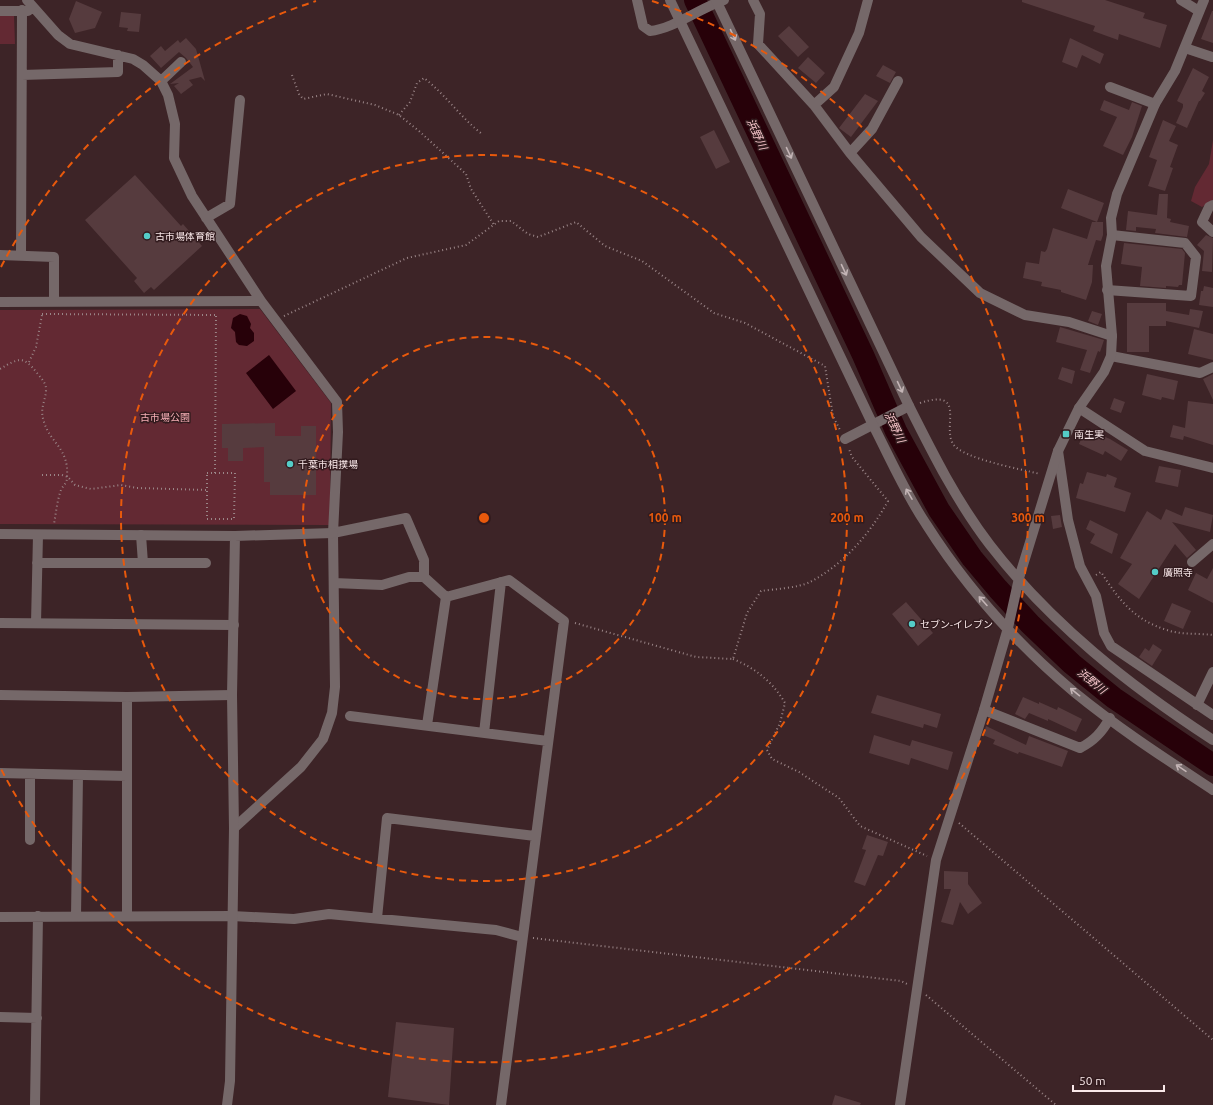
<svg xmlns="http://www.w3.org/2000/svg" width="1213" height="1105" viewBox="0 0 1213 1105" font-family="Ubuntu,'Noto Sans JP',sans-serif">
  <rect width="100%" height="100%" fill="#3d2427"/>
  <path fill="#632933" d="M 0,15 L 14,15 L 15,44 L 0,44 Z
    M 1213,140 L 1213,200 L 1202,207 L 1191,201 L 1195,187 L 1209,164 Z
    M 260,309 L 331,403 L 330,525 L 0,524 L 0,310 Z"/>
  <path fill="#270109" d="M 240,314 L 247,316 L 251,324 L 250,328 L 254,333 L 254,341 L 247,346 L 239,345 L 236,342 L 235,332 L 231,328 L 233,318 Z
    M 269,355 L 296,391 L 273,409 L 246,373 Z"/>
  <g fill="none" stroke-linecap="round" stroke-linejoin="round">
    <path stroke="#270109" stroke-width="22" d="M 695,0 L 863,355 L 896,431 L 939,510 L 972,558 L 998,589 L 1030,624 L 1072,664 L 1114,698 L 1213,765"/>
  </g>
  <path fill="#563b3e" d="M 1022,0 L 1105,0 L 1145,13 L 1143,18 L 1167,25 L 1160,48 L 1119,34 L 1118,40 L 1093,31 L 1095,26 L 1022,2 Z
    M 76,1 L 102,12 L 95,28 L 75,33 L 69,19 Z
    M 1212,11 L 1213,11 L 1213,43 L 1201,39 Z
    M 121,12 L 141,14 L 139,32 L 127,31 L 128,28 L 119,27 Z
    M 789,26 L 809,47 L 798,57 L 778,36 Z
    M 186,38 L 196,49 L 205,81 L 201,77 L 189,80 L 193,85 L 181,94 L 174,86 L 179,83 L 170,84 L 193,67 L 186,58 L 179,52 L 161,68 L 150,56 L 161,46 L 165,51 L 178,40 L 180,43 Z
    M 1070,38 L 1104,54 L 1100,64 L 1082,55 L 1077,68 L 1062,62 Z
    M 808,57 L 825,73 L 816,83 L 798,68 Z
    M 883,65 L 896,72 L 890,83 L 876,76 Z
    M 1193,68 L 1209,77 L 1202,91 L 1205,93 L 1200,101 L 1199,101 L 1187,128 L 1176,123 L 1183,107 L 1183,104 L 1177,101 Z
    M 865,94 L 878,101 L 851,137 L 839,128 Z
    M 1104,100 L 1129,110 L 1132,102 L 1142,106 L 1132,137 L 1123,155 L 1103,146 L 1117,117 L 1100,110 Z
    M 1163,120 L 1176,126 L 1169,141 L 1178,145 L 1170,167 L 1173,168 L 1165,191 L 1148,186 L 1157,160 L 1149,157 Z
    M 714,130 L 730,162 L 716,169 L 700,137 Z
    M 135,175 L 181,226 L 183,224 L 202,246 L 154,290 L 151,287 L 144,293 L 134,281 L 137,278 L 85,220 Z
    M 1068,189 L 1104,203 L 1097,222 L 1061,208 Z
    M 1159,194 L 1168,194 L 1167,218 L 1171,219 L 1170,222 L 1189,226 L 1187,237 L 1155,233 L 1156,229 L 1136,227 L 1136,231 L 1126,230 L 1128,211 L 1157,215 Z
    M 1092,222 L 1103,222 L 1103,235 L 1101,241 L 1096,240 L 1088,265 L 1093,265 L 1092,282 L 1086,300 L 1061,292 L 1061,290 L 1041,286 L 1042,282 L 1023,278 L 1026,262 L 1039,264 L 1041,251 L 1045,252 L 1047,249 L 1053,228 L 1087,239 Z
    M 1206,235 L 1213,238 L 1212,272 L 1202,271 L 1204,251 L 1197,245 Z
    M 1124,243 L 1182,249 L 1185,253 L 1182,285 L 1179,285 L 1178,287 L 1166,286 L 1166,288 L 1140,286 L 1142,267 L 1121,264 Z
    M 1204,286 L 1213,288 L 1213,307 L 1199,305 L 1201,291 L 1203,291 Z
    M 1127,303 L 1166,303 L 1166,311 L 1189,315 L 1190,309 L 1203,311 L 1199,328 L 1166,321 L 1166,326 L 1149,326 L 1149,352 L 1127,352 Z
    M 1092,311 L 1102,314 L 1098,325 L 1088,321 Z
    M 1060,327 L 1104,340 L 1100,352 L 1098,351 L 1090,373 L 1080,370 L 1087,350 L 1056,342 Z
    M 1194,329 L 1213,334 L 1213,360 L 1188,354 Z
    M 1062,367 L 1075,371 L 1072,384 L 1058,379 Z
    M 1147,374 L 1178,381 L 1174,400 L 1162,397 L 1161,400 L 1142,395 Z
    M 1213,374 L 1213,400 L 1203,379 Z
    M 1114,398 L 1125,402 L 1121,413 L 1110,409 Z
    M 1188,401 L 1213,404 L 1213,445 L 1184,436 L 1183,440 L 1170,437 L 1173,425 L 1185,428 Z
    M 275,423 L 275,436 L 301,436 L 301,426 L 316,426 L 316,495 L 270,495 L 270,482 L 264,482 L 264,447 L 243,448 L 243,461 L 228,461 L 228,448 L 222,448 L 222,424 Z
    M 1089,430 L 1110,439 L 1128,450 L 1121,461 L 1105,451 L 1103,455 L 1079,444 L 1083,435 L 1086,436 Z
    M 1159,466 L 1181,470 L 1178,487 L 1155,482 Z
    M 1087,472 L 1106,477 L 1107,474 L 1117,478 L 1114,487 L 1131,493 L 1125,512 L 1076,498 L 1080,483 L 1083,484 Z
    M 1185,507 L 1213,515 L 1210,532 L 1172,522 L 1196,550 L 1187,558 L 1175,544 L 1139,599 L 1118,584 L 1132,564 L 1120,558 L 1147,511 L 1161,520 L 1166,509 L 1182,516 Z
    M 1060,515 L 1062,527 L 1053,529 L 1051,516 Z
    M 1090,520 L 1118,534 L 1112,554 L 1090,543 L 1095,534 L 1086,529 Z
    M 1213,568 L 1213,603 L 1188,590 L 1196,573 L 1207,579 Z
    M 906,602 L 933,633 L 918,646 L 892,614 Z
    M 1172,603 L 1191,611 L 1183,629 L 1164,621 Z
    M 1153,644 L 1162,650 L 1152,666 L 1139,657 L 1145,648 L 1149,651 Z
    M 877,695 L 941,714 L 937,728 L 924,724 L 923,728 L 871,713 Z
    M 1023,697 L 1039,704 L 1039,702 L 1057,710 L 1058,707 L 1082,719 L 1076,732 L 1048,719 L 1048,721 L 1029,713 L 1025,719 L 1015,714 Z
    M 986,726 L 1026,745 L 1029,736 L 1068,751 L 1062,767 L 1019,752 L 1018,754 L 993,744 L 995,740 L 983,735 Z
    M 874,735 L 910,746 L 912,740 L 953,752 L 948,770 L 911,758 L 909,765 L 869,753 Z
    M 867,835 L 888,842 L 883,856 L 878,855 L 865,886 L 854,882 L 866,850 L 862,849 Z
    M 944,871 L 968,872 L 968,884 L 982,903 L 968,914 L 960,902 L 953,925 L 941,922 L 951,889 L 944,889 Z
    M 396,1022 L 454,1028 L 449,1105 L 388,1097 Z
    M 835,1095 L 861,1103 L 860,1105 L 832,1105 Z"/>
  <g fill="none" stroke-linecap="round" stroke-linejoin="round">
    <path stroke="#9a8587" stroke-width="2" stroke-dasharray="1 3" stroke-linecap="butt" d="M 292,75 L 299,94 L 303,99 L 327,94 L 375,105 L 399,115 L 419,131 L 466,174 L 471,189 L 494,225
      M 399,115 L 410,102 L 417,83 L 424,78 C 446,95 460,117 482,134
      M 42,314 L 216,315
      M 284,316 L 407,258 L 466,245 L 499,221 L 511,221 L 528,234 L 538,237 L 576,222 L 605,246 L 642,261 L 714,313 L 745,323 L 825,366 L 833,416 L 840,430
      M 29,362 L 36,347 L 42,315
      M 0,369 C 19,358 23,355 37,373 C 41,378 46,383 46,389 C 46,401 39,408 44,422 C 51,444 69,448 67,477 C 67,484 63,485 61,490 C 57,501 56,513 54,524
      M 920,403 C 967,388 942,425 953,444 C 963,459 1021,469 1040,474
      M 207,473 L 235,473 L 234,519 L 207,519 Z
      M 215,473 L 216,314
      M 42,475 L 62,475 L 68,477 L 75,485 L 91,489 L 121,485 L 137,488 L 207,490
      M 1096,575 L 1101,572 C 1119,600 1134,620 1167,630 C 1181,635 1198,633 1213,635
      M 575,623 L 696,657 L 733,659 L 747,613 L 761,591 C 775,589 798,588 810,582 C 843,565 870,534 888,501 L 852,457 L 849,449
      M 733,659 C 755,668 773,682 785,703 L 780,723 L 767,750 L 772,759 L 799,772 L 839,798 L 860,826 L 927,856
      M 959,823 L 1213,1040
      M 533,938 L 901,981 L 907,984
      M 926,995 L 1056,1105"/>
    <path stroke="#756869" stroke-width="10" d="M 27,0 L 58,35 L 70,44 L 133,59 L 143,65 L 161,81 L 168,95 L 175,124 L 174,158 L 192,196 L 261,301 L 337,402 L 338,432 L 333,533 L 335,687 L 332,713 L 323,739 L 301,767 L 234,828
      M 637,0 L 643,26 L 650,31 C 673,29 700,8 724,0
      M 753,0 L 760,14 L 758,44 L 814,105 L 850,153 L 921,237 L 980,293 L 1025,315 L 1069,322 L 1112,336
      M 1181,0 L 1199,11
      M 0,11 L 28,11
      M 1185,48 L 1212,57
      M 22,75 L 118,72 L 118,55
      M 161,81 L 181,62
      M 1110,87 L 1155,104
      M 814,105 L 834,87 L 859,33 L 868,0
      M 850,153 L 872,129 L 898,81
      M 1213,205 L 1209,207 L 1202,222 L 1213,232
      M 206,218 L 230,204 L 240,100
      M 0,255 L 54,257 L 54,302
      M 21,256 L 22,10
      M 1107,290 L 1191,296 L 1196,257 L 1185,243 L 1112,235
      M 0,302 L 261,301
      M 1111,356 L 1200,373 L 1213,367
      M 1079,408 L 1145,451 L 1213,468
      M 845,439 L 909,406
      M 1058,451 L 1068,520 L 1080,566 L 1096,596 L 1104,633 L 1111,646 L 1213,715
      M 333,533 L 406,518 L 424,560 L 424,577 L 446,597
      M 141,535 L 143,563
      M 1192,562 L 1213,544
      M 37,563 L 206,563
      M 334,583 L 382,585 L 409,577 L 424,577
      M 446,597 L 509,580 L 564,621 L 501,1105
      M 0,623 L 234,625
      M 36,623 L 38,535
      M 0,695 L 127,697 L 232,695
      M 127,697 L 127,916
      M 1197,705 L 1213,672
      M 984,710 L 1080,748 C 1094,741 1102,732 1110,718
      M 350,716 L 548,741
      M 427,725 L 446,597
      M 484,733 L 501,582
      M 0,773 L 127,776
      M 30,774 L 30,840
      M 76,916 L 78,776
      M 0,917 L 232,916 L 294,919 L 329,914 L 496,930 L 522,937
      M 377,918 L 387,818 L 535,836
      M 0,1017 L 37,1018
      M 35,1105 L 38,916"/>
    <path stroke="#756869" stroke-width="10" d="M 670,0 L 873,425 C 890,458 905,493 926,524 C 966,587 1017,644 1074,692 C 1118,728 1166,759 1213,790
      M 716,0 L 909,406 C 933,454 957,502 990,545 C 1051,624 1130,686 1213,740
      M 0,534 L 235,536 L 333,533
      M 227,1105 L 230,1081 L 234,828 L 232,695 L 235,536
      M 900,1105 L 936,860 L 984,710 L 1008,628 L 1019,578 L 1058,451 L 1079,408 L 1104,372 L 1111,356 L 1112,336 L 1106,266 L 1112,235 L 1111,218 L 1117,194 L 1155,104 L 1175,71 L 1204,0"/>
  </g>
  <defs><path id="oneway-shaft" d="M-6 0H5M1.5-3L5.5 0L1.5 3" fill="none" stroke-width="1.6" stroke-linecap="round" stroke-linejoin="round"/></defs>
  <g stroke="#c4b5b6">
    <use href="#oneway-shaft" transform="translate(733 35) rotate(65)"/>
    <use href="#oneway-shaft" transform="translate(789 153) rotate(65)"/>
    <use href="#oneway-shaft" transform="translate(844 270) rotate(65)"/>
    <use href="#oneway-shaft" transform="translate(900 387) rotate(65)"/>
    <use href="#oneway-shaft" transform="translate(909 494) rotate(-120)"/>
    <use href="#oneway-shaft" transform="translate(983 601) rotate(-132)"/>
    <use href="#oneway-shaft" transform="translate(1075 692) rotate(-141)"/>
    <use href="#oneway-shaft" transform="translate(1181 768) rotate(-146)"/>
  </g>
  <g fill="none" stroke="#e8590c" stroke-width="2" stroke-dasharray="7 5">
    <circle cx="484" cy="518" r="181"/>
    <circle cx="484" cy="518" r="363"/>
    <path d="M1 267A544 544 0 0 1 316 1M652 1A544 544 0 1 1 1 769"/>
  </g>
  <g fill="#54cdc8" stroke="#321b1e" stroke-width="1.5">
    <circle cx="147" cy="236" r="4"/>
    <rect x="1062" y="430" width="8" height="8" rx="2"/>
    <circle cx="290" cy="464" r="4"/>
    <circle cx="1155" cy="572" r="4"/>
    <circle cx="912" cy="624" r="4"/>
  </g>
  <g text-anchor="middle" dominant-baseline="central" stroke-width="3" stroke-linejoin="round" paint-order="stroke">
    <g font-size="10" fill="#f9e8e9" stroke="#321b1e" text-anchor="start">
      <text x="155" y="236">古市場体育館</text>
      <text x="1074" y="434">南生実</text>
      <text x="298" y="464">千葉市相撲場</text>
      <text x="1163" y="572">廣照寺</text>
      <text x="920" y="624">セブン-イレブン</text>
    </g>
    <g font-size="10" fill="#f7afb7" stroke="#321b1e">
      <text x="165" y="417">古市場公園</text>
    </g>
    <g font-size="11" font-style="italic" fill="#fac8cd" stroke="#321b1e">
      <text transform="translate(757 134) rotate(65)">浜野川</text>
      <text transform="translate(895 427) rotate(64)">浜野川</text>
      <text transform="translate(1092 681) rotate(39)">浜野川</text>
    </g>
  </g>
  <circle cx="484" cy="518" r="6" fill="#e8590c" stroke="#321b1e" stroke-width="2"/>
  <g font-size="12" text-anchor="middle" font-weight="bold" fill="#e8590c" stroke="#321b1e" stroke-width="3" stroke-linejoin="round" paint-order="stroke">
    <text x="665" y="522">100 m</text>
    <text x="847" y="522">200 m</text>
    <text x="1028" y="522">300 m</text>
  </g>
  <path d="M1073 1085v6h91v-6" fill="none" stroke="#f9e8e9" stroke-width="2"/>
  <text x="1079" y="1085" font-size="12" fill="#f9e8e9" stroke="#321b1e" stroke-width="3" paint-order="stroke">50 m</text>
</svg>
